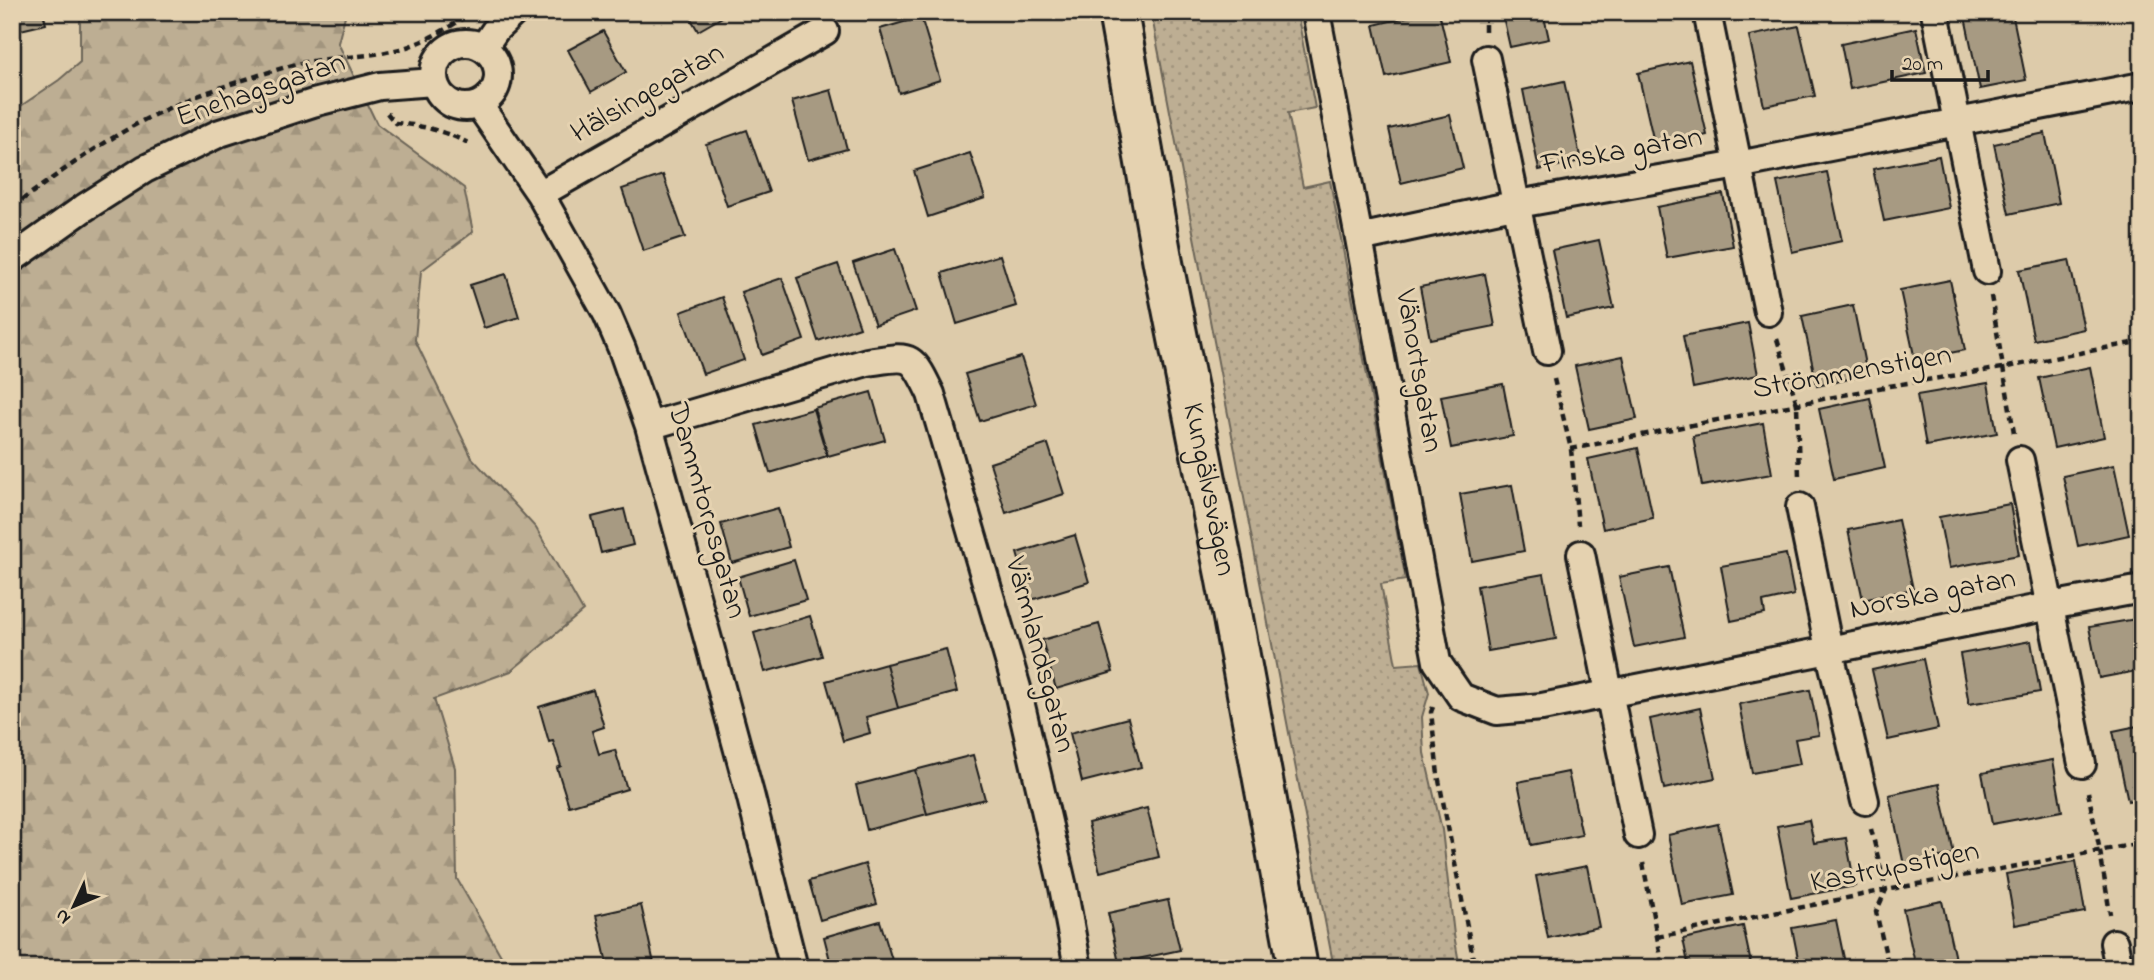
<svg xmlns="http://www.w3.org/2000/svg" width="2154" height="980" viewBox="0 0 2154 980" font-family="'Indie Flower',sans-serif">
  <defs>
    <pattern id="grass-dots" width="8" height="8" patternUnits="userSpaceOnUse" patternTransform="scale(1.75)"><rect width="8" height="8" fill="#bdae93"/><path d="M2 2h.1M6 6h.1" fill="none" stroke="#a2957e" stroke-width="1.8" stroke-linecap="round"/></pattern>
    <pattern id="forest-firs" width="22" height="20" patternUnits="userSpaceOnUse" patternTransform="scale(1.75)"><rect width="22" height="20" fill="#bdae93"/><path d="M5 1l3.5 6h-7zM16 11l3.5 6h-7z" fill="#a2957e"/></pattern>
  </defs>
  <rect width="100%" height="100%" fill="#ddcbaa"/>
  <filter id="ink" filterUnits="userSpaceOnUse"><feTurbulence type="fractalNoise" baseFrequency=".0143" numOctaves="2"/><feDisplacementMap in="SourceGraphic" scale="14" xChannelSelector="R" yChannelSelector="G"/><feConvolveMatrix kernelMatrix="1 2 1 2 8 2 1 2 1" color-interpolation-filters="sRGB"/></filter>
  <g filter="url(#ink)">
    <path fill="url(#grass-dots)" stroke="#6c6558" stroke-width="2" d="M 1151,12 L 1297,12 L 1315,108 L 1288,113 L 1303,187 L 1330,181 L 1406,580 L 1381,584 L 1396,665 L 1421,663 L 1429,693 L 1422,717 L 1424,753 L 1442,830 L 1454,935 L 1460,968 L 1334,968 Z"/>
    <path fill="url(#forest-firs)" stroke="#6c6558" stroke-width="2" d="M 80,12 L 346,12 L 338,43 L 377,124 L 464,188 L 473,232 L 421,271 L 415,340 L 472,458 L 536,528 L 583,611 L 511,671 L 434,699 L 455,768 L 457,879 L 508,968 L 12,968 L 12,112 L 59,80 L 80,62 Z"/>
    <path fill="#a79a82" stroke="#1c1c1c" stroke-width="2" d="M 12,12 L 43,12 L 46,24 L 12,32 Z
      M 687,12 L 731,12 L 698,31 Z
      M 1427,12 L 1439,12 L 1451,62 L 1386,77 L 1374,25 Z
      M 1502,12 L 1543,12 L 1549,39 L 1510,47 Z
      M 1964,12 L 2012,12 L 2026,80 L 1980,89 Z
      M 921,17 L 940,80 L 899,93 L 880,29 Z
      M 1799,26 L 1815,96 L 1764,106 L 1749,36 Z
      M 1916,28 L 1926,73 L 1850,89 L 1841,44 Z
      M 603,31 L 626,72 L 591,92 L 568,50 Z
      M 1690,61 L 1707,135 L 1655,147 L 1638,73 Z
      M 1564,81 L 1581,161 L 1539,170 L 1523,90 Z
      M 831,90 L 847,149 L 808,160 L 792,101 Z
      M 1450,115 L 1463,168 L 1401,183 L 1389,129 Z
      M 747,130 L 769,192 L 727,206 L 706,144 Z
      M 2045,133 L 2059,203 L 2009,214 L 1994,144 Z
      M 970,153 L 985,198 L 928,217 L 914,171 Z
      M 1939,156 L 1949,208 L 1884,221 L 1873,169 Z
      M 1827,172 L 1842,241 L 1792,252 L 1777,182 Z
      M 663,175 L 685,237 L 643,251 L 622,189 Z
      M 1723,194 L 1733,246 L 1667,258 L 1657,207 Z
      M 1599,240 L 1614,308 L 1566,318 L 1552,250 Z
      M 895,249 L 916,311 L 875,325 L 853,263 Z
      M 1000,255 L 1016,306 L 957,324 L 942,273 Z
      M 2069,260 L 2084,329 L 2034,340 L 2019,270 Z
      M 838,264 L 860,327 L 818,341 L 797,278 Z
      M 506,274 L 519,317 L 484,328 L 470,285 Z
      M 1485,274 L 1495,326 L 1430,339 L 1420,287 Z
      M 782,278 L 804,340 L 762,355 L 741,292 Z
      M 1950,280 L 1965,350 L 1915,360 L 1900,290 Z
      M 722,297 L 744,360 L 703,374 L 681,312 Z
      M 1853,305 L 1867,375 L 1817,386 L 1802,316 Z
      M 1748,323 L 1758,375 L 1693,388 L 1683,336 Z
      M 1623,356 L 1637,419 L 1589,429 L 1575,366 Z
      M 1021,357 L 1036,404 L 980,421 L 965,374 Z
      M 2090,367 L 2104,437 L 2054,448 L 2039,378 Z
      M 1988,383 L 1997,433 L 1926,446 L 1917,395 Z
      M 1503,384 L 1513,436 L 1451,448 L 1441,396 Z
      M 871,392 L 885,440 L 828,456 L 814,408 Z
      M 1870,398 L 1885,468 L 1834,479 L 1819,409 Z
      M 813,409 L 827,456 L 770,473 L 756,425 Z
      M 1763,423 L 1772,474 L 1702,486 L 1693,436 Z
      M 1048,444 L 1064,494 L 1006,513 L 990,463 Z
      M 1638,448 L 1653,518 L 1603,529 L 1588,459 Z
      M 2114,465 L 2129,535 L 2078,546 L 2063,476 Z
      M 1512,485 L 1524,551 L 1472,561 L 1460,494 Z
      M 2010,504 L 2019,555 L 1949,568 L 1939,517 Z
      M 778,508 L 789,547 L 732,563 L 721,524 Z
      M 624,509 L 633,545 L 601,553 L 592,517 Z
      M 1898,520 L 1913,589 L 1863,600 L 1848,530 Z
      M 1075,535 L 1089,582 L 1031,600 L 1017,553 Z
      M 1786,554 L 1794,595 L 1763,602 L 1765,614 L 1731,621 L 1721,566 Z
      M 794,560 L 806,600 L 749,616 L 738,577 Z
      M 1669,567 L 1684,637 L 1634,647 L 1619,577 Z
      M 1544,574 L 1556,639 L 1488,651 L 1477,586 Z
      M 810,616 L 822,656 L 765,672 L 754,633 Z
      M 2142,618 L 2142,670 L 2099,678 L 2089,627 Z
      M 1099,624 L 1113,672 L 1056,689 L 1042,640 Z
      M 2031,641 L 2040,692 L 1969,704 L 1960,654 Z
      M 946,649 L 957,692 L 898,708 L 886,664 Z
      M 1923,659 L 1938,729 L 1888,740 L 1872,670 Z
      M 886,664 L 898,708 L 866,717 L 870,733 L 843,741 L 826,681 Z
      M 593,690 L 604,727 L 592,731 L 599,754 L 615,750 L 627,789 L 569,806 L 557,768 L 561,766 L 553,741 L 549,742 L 539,707 Z
      M 1810,690 L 1819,735 L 1795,739 L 1800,764 L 1752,773 L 1739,704 Z
      M 1700,708 L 1715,778 L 1664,789 L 1650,719 Z
      M 1128,718 L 1141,767 L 1082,782 L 1070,733 Z
      M 2142,725 L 2142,798 L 2128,801 L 2113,731 Z
      M 973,755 L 985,799 L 927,814 L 915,770 Z
      M 2053,760 L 2062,811 L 1992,824 L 1982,773 Z
      M 915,770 L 927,814 L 867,830 L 856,785 Z
      M 1568,772 L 1582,835 L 1531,845 L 1518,782 Z
      M 1939,784 L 1954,854 L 1904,865 L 1889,795 Z
      M 1147,808 L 1159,857 L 1100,872 L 1088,823 Z
      M 1809,820 L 1814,843 L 1846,838 L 1855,886 L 1791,898 L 1777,826 Z
      M 1718,824 L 1733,895 L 1682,905 L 1668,835 Z
      M 2076,861 L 2085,912 L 2015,925 L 2006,874 Z
      M 865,864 L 877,904 L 820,920 L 809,881 Z
      M 1587,866 L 1599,927 L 1548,938 L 1536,876 Z
      M 1168,900 L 1180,950 L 1119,963 L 1108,913 Z
      M 1942,901 L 1957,968 L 1916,968 L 1903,909 Z
      M 641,905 L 655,968 L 608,968 L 596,915 Z
      M 1836,920 L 1846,968 L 1800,968 L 1792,928 Z
      M 880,921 L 892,960 L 865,968 L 832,968 L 824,937 Z
      M 1743,926 L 1752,968 L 1689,968 L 1683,939 Z"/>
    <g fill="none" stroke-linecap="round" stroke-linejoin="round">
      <g stroke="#1c1c1c" stroke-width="32">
        <path id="minor" d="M 1316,12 L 1359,238 L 1437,662 L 1461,697 L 1497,711 L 1542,707 L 2050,606 L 2142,589
          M 1707,12 L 1768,312
          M 1935,12 L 1987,271
          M434 75a32 32 0 1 1 64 0a32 32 0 1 1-64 0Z
          M 483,48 L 496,29 L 514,12
          M 1486,59 L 1547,351
          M 479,105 L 540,194 L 607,314 L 622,349 L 649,426 L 709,643 L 750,794 L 794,968
          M 540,194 L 825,31
          M 1359,238 L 1518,204 L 1738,165 L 2142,86
          M 12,259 L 84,208 L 145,169 L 220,133 L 313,103 L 380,86 L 434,82
          M 649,426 L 867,362 C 911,356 911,352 931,394 L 1017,688 L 1063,887 L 1078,968
          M 2020,460 L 2082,764
          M 1800,507 L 1829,649 L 1865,801
          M 1581,554 L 1638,835
          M 2114,943 L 2119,968"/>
      </g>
      <g stroke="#1c1c1c" stroke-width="44">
        <g id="secondary">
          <path id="s1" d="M 1118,12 L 1163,263 L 1225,575 L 1298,968"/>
        </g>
      </g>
      <path stroke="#1c1c1c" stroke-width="4.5" stroke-dasharray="7 5" stroke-linecap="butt" d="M 1485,12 L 1485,32
        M 387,113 L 395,123 C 422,125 444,131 468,143
        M 12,207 C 58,174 105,139 156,114 C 197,94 242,80 286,67 C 321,56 357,59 391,51 C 419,46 445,30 468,15
        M 1991,296 L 2014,433
        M 1777,339 L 1797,404 L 1799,478
        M 1554,379 L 1571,449 L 1578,525
        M 1571,449 L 1889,386 L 2002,368 L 2142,341
        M 1433,707 L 1431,712 L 1438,775 L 1475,968
        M 2088,792 L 2100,851 L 2110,914
        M 1871,829 L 1886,890 L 1876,912 L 1889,968
        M 1643,863 L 1663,968
        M 1657,937 L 1886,890 L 2142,843"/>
      <use href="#minor" stroke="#e5d2b0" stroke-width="26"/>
      <use href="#secondary" stroke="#e5d2b0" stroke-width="38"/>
    </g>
  </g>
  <g text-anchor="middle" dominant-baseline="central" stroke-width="6" stroke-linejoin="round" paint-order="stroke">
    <g font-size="30" fill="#1c1c1c" stroke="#e5d2b0">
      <text transform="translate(261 91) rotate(-19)">Enehagsgatan</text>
      <text transform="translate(648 94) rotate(-30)">Hälsingegatan</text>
      <text transform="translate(1622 152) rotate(-10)">Finska gatan</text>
      <text transform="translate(1418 371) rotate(80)">Vänortsgatan</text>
      <text transform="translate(1852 373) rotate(-10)">Strömmenstigen</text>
      <text stroke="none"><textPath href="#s1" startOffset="486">Kungälvsvägen</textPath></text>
      <text transform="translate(706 511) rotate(74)">Dammtorpsgatan</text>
      <text transform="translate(1933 595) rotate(-11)">Norska gatan</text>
      <text transform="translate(1039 655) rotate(75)">Värmlandsgatan</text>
      <text transform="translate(1895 868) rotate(-11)">Kastrupstigen</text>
    </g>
  </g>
  <rect width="2154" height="980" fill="none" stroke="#e5d2b0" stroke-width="42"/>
  <rect x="21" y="21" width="2112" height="938" fill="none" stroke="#1c1c1c" stroke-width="2.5" filter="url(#ink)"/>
  <g transform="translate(74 906) rotate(226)" stroke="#e5d2b0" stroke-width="5" paint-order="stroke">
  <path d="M0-5L12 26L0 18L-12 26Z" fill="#1c1c1c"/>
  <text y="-10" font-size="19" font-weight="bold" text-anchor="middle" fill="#1c1c1c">N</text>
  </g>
  <path d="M1892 70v10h96v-10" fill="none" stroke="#1c1c1c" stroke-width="3.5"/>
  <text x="1902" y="70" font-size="21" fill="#1c1c1c" stroke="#e5d2b0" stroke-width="5" paint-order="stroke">20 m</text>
</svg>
